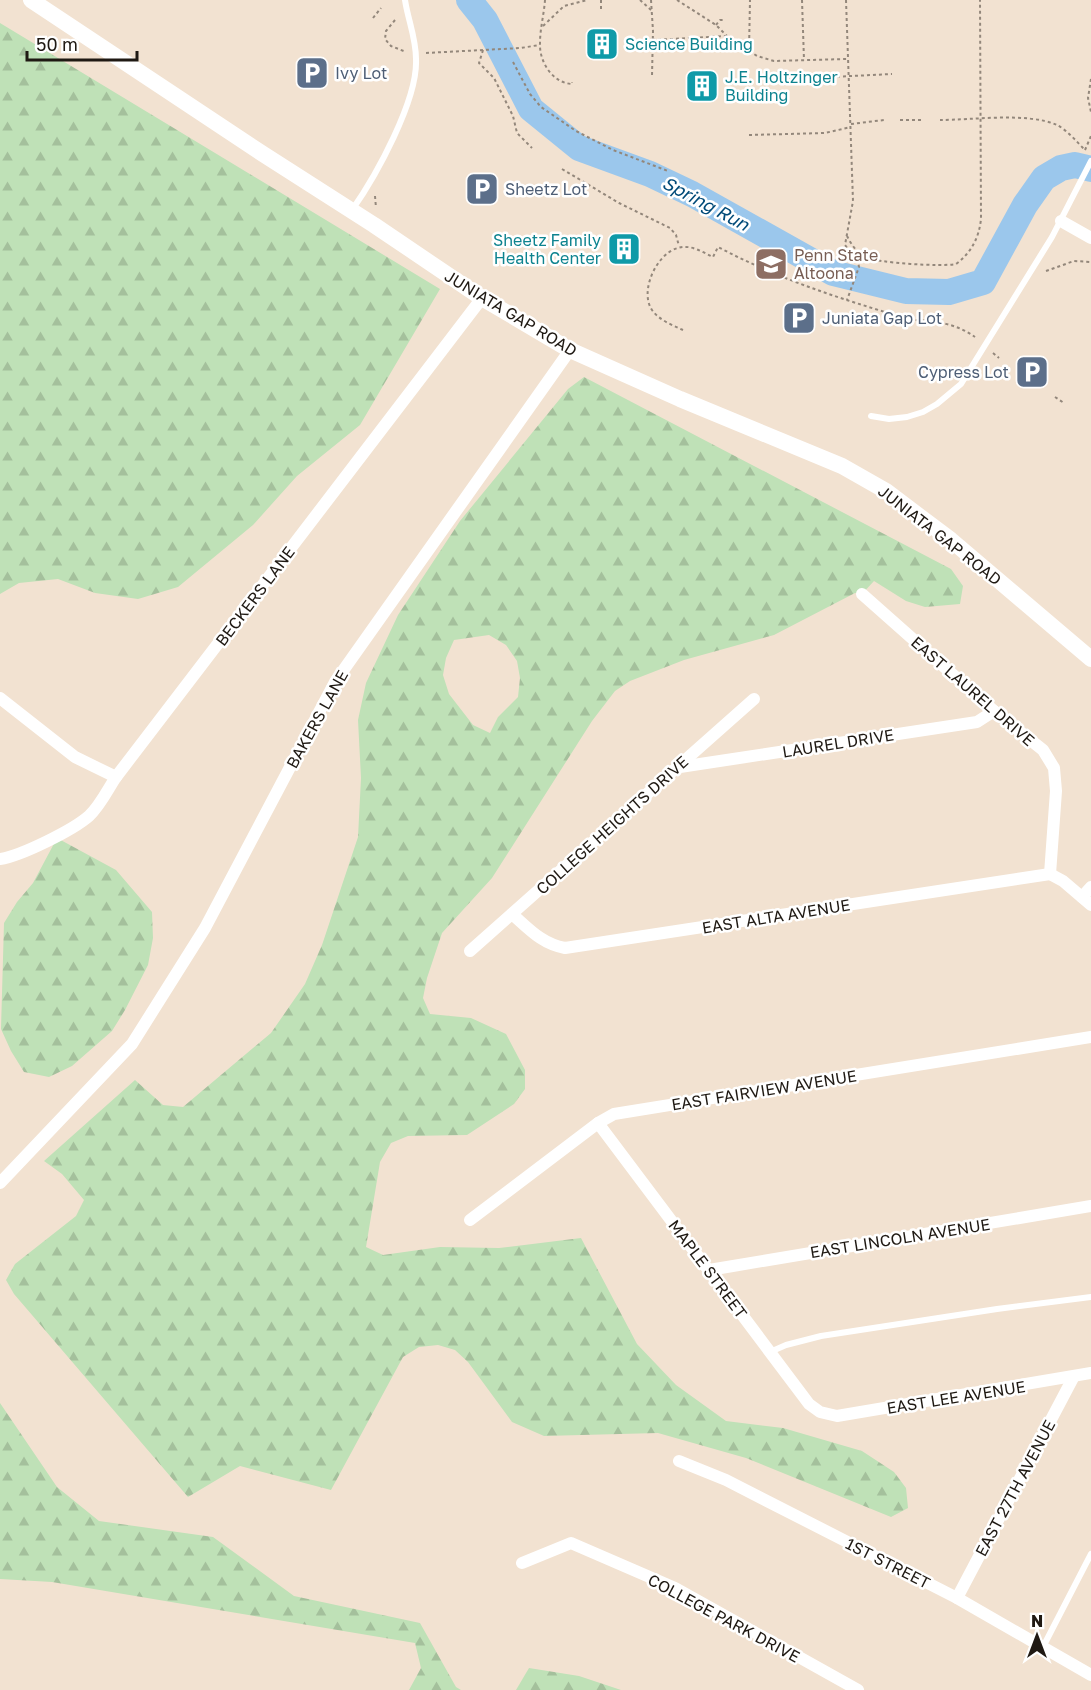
<svg xmlns="http://www.w3.org/2000/svg" width="1091" height="1690" viewBox="0 0 1091 1690" font-family="'Golos Text',sans-serif">
<style>
.forest{fill:url(#forest-firs);fill-rule:evenodd}
.lines{fill:none;stroke-linecap:round;stroke-linejoin:round}
.river{stroke:#9bc7ec;stroke-width:26}
.path{stroke:#93877b;stroke-width:2;stroke-dasharray:3 3;stroke-linecap:butt}
.service{stroke:#fff;stroke-width:6}
.minor{stroke:#fff;stroke-width:12}
.secondary{stroke:#fff;stroke-width:16}
.labels{text-anchor:middle;dominant-baseline:central;stroke-width:5;stroke-linejoin:round;paint-order:stroke}
.culture-label{font-size:16px;fill:#0d838f;stroke:#fff;text-anchor:start}
.service-label{font-size:16px;fill:#4e5e75;stroke:#fff;text-anchor:start}
.education-label{font-size:16px;fill:#785e54;stroke:#fff;text-anchor:start}
.street-label{font-size:16px;fill:#1f1913;stroke:#fff}
.water-label{font-size:18px;font-style:italic;fill:#004a78;stroke:#fff}
</style>
<defs>
<pattern id="forest-firs" width="22" height="20" patternUnits="userSpaceOnUse" patternTransform="scale(1.5)"><rect width="22" height="20" fill="#bfe1b7"/><path d="M5 1l3.5 6h-7zM16 11l3.5 6h-7z" fill="#a4c09c"/></pattern>
</defs>
<rect width="100%" height="100%" fill="#f2e2d1"/>
<g class="forest">
<path d="M0 23 440 289 360 425 297 476 253 525 178 587 138 599 95 593 58 579 19 583 0 594Z"/>
<path d="M584 377 951 569 963 586 960 604 925 607 906 601 874 581 862 594 855 593 774 635 684 660 630 681 615 691 592 721 492 878 442 933 427 978 423 998 430 1014 471 1018 506 1034 525 1070V1089L514 1104 467 1135 408 1136 391 1143 380 1162 366 1247 383 1255 440 1247 499 1248 581 1238 637 1344 676 1385 726 1421 783 1428 862 1451 894 1472 906 1488 908 1508 891 1517 746 1458 658 1433 544 1436 512 1422 468 1362 455 1350 438 1345 419 1347 403 1357 331 1490 240 1466 188 1497 14 1294 6 1280 15 1264 76 1216 84 1200 62 1174 44 1161 135 1080 163 1105 183 1107 271 1033 305 984 322 945 358 837 361 778 358 720 366 683 398 615 460 521 568 389ZM489 635 506 645 517 661 520 678 518 697 498 717 490 733 473 725 449 694 443 675 446 658 454 640Z"/>
<path d="M57 838 116 870 152 912 153 938 148 965 125 1010 112 1031 72 1066 49 1077 24 1072 11 1051 1 1029 4 923 17 902 33 883Z"/>
<path d="M0 1403 57 1487 99 1521 213 1537 294 1596 420 1623 456 1687 461 1690H409L421 1668 415 1643 52 1582 0 1579Z"/>
<path d="M529 1668 579 1676 621 1690H516Z"/>
</g>
<g class="lines">
<path class="river" d="M469 0 485 20 531 109 579 148 650 174 692 194 833 273 906 291 949 292 983 282 1025 205 1044 178 1061 168 1075 165 1091 169"/>
<g class="path">
<path d="M545 0C544 14 540 29 540 43 539 61 552 83 572 84V82"/>
<path d="M601 0V10"/>
<path d="M640 0 651 10"/>
<path d="M651 0 653 31 652 76"/>
<path d="M677 0 716 25 727 36"/>
<path d="M802 0 804 60"/>
<path d="M846 0 853 201 845 245 858 262 859 267 847 300"/>
<path d="M373 18 381 8"/>
<path d="M395 20 386 31 385 39 391 46 406 52"/>
<path d="M716 25 720 20H725"/>
<path d="M543 26 564 6 587 0"/>
<path d="M652 40 727 36 757 56 774 61 847 59"/>
<path d="M483 50 479 63 494 78 513 116 517 133 532 148"/>
<path d="M749 50 750 0"/>
<path d="M426 53 521 48 539 45"/>
<path d="M513 62 530 94 541 107 576 131 613 150 668 171"/>
<path d="M831 77 892 74"/>
<path d="M1091 79 1088 98 1091 112"/>
<path d="M900 120H924"/>
<path d="M940 120C972 120 1028 112 1057 125 1067 130 1077 142 1085 150"/>
<path d="M851 124 884 120"/>
<path d="M749 135 825 133 851 127"/>
<path d="M1085 150 1091 136"/>
<path d="M562 169 619 203 670 228 676 235 679 246"/>
<path d="M375 196 376 208"/>
<path d="M847 236C851 244 857 253 865 257 877 263 942 267 956 264 971 253 979 238 981 219L980 0"/>
<path d="M1046 271 1074 261 1091 262"/>
<path d="M683 330C672 325 659 320 652 310 639 291 657 253 678 248 691 244 702 252 713 257L718 247C781 280 838 298 905 318 916 321 926 320 937 322 950 324 964 329 975 337"/>
<path d="M993 353 999 358"/>
<path d="M1055 397 1064 403"/>
</g>
<g class="service">
<path d="M352 210C376 176 418 100 416 59 416 38 408 20 405 0"/>
<path d="M871 416 889 419 907 417 923 412 937 404 961 384 1052 237 1091 161"/>
<path d="M770 1352 786 1345 821 1336 997 1309 1091 1297"/>
<path d="M1043 1647 1091 1554"/>
</g>
<g class="minor">
<path d="M1061 221 1091 238"/>
<path d="M862 594 994 711 1043 750 1054 768 1056 791 1050 874"/>
<path d="M0 698 75 757 116 777"/>
<path d="M680 767 977 722 994 711"/>
<path d="M0 859C21 856 73 830 89 816 100 806 108 789 116 777L482 298"/>
<path d="M1050 874 1063 881 1091 905"/>
<path d="M1082 897 1091 887"/>
<path d="M512 914C529 929 542 944 565 948L1050 874"/>
<path d="M470 951 754 699"/>
<path d="M598 1123 809 1404 820 1412 837 1416 1091 1373"/>
<path d="M0 1183 132 1044 205 928 335 682 570 350"/>
<path d="M470 1220 598 1123 614 1114 1091 1037"/>
<path d="M709 1270 1091 1206"/>
<path d="M679 1461 726 1480 957 1598 1091 1675"/>
<path d="M522 1563 571 1543 675 1588 858 1690"/>
<path d="M957 1598 1073 1378"/>
</g>
<path class="secondary" d="M31 0 263 154 374 225 482 298 570 350 680 399 842 466 886 491 951 540 1091 659"/>
</g>
<defs>
<g id="building-square" transform="scale(1.725)"><rect x="-9" y="-9" width="18" height="18" rx="4" fill="#0f9aa8" stroke="#fff"/><path d="M-4-6H4V6H1V3H-1V6H-4ZM-2.5-4.3h1.7v1.8h-1.7ZM.8-4.3h1.7v1.8H.8ZM-2.5-1h1.7V.8h-1.7ZM.8-1h1.7V.8H.8Z" fill="#fff"/></g>
<g id="parking-square" transform="scale(1.725)"><rect x="-9" y="-9" width="18" height="18" rx="4" fill="#5c6f8a" stroke="#fff"/><path d="M-3.5-5.5H1a3.5 3.5 0 0 1 0 7H-1V5.5H-3.5ZM-1-3.4V-.6H.8a1.4 1.4 0 0 0 0-2.8Z" fill="#fff"/></g>
<g id="university-square" transform="scale(1.725)"><rect x="-9" y="-9" width="18" height="18" rx="4" fill="#8d6e63" stroke="#fff"/><path d="M0-5L7-2L0 1L-7-2ZM-4 1L0 2.5L4 1V4Q0 6-4 4Z" fill="#fff"/></g>
</defs>
<g fill-rule="evenodd">
<use href="#building-square" x="602" y="44"/>
<use href="#parking-square" x="312" y="73"/>
<use href="#building-square" x="702" y="86"/>
<use href="#parking-square" x="482" y="189"/>
<use href="#building-square" x="624" y="249"/>
<use href="#university-square" x="771" y="264"/>
<use href="#parking-square" x="799" y="318"/>
<use href="#parking-square" x="1032" y="372"/>
</g>
<g class="labels">
<g class="culture-label">
<text x="625" y="44">Science Building</text>
<text x="725" y="77">J.E. Holtzinger<tspan x="725" dy="18">Building</tspan></text>
<text x="601" y="240" text-anchor="end">Sheetz Family<tspan x="601" dy="18">Health Center</tspan></text>
</g>
<g class="service-label">
<text x="335" y="73">Ivy Lot</text>
<text x="505" y="189">Sheetz Lot</text>
<text x="822" y="318">Juniata Gap Lot</text>
<text x="1009" y="372" text-anchor="end">Cypress Lot</text>
</g>
<g class="education-label">
<text x="794" y="255">Penn State<tspan x="794" dy="18">Altoona</tspan></text>
</g>
<g class="street-label">
<text transform="translate(511 313) rotate(31)">JUNIATA GAP ROAD</text>
<text transform="translate(940 535) rotate(38)">JUNIATA GAP ROAD</text>
<text transform="translate(255 596) rotate(-53)">BECKERS LANE</text>
<text transform="translate(973 691) rotate(41)">EAST LAUREL DRIVE</text>
<text transform="translate(317 719) rotate(-61)">BAKERS LANE</text>
<text transform="translate(838 743) rotate(-9)">LAUREL DRIVE</text>
<text transform="translate(612 825) rotate(-42)">COLLEGE HEIGHTS DRIVE</text>
<text transform="translate(776 916) rotate(-9)">EAST ALTA AVENUE</text>
<text transform="translate(764 1090) rotate(-9)">EAST FAIRVIEW AVENUE</text>
<text transform="translate(900 1238) rotate(-9)">EAST LINCOLN AVENUE</text>
<text transform="translate(708 1269) rotate(53)">MAPLE STREET</text>
<text transform="translate(956 1397) rotate(-9)">EAST LEE AVENUE</text>
<text transform="translate(1015 1488) rotate(-62)">EAST 27TH AVENUE</text>
<text transform="translate(888 1563) rotate(27)">1ST STREET</text>
<text transform="translate(724 1618) rotate(28)">COLLEGE PARK DRIVE</text>
</g>
<g class="water-label">
<text transform="translate(706 203) rotate(28)">Spring Run</text>
</g>
</g>
<g transform="translate(1037 1636)" stroke="#ffffff" stroke-width="4.5" paint-order="stroke">
<path d="M0-4.5L10 22L0 15L-10 22Z" fill="#1f1913"/>
<text y="-9" font-size="16" font-weight="bold" text-anchor="middle" fill="#1f1913">N</text>
</g>
<path d="M27 51v9h110v-9" fill="none" stroke="#1f1913" stroke-width="3"/>
<text x="36" y="51" font-size="18" fill="#1f1913" stroke="#ffffff" stroke-width="4.5" paint-order="stroke">50 m</text>
</svg>
